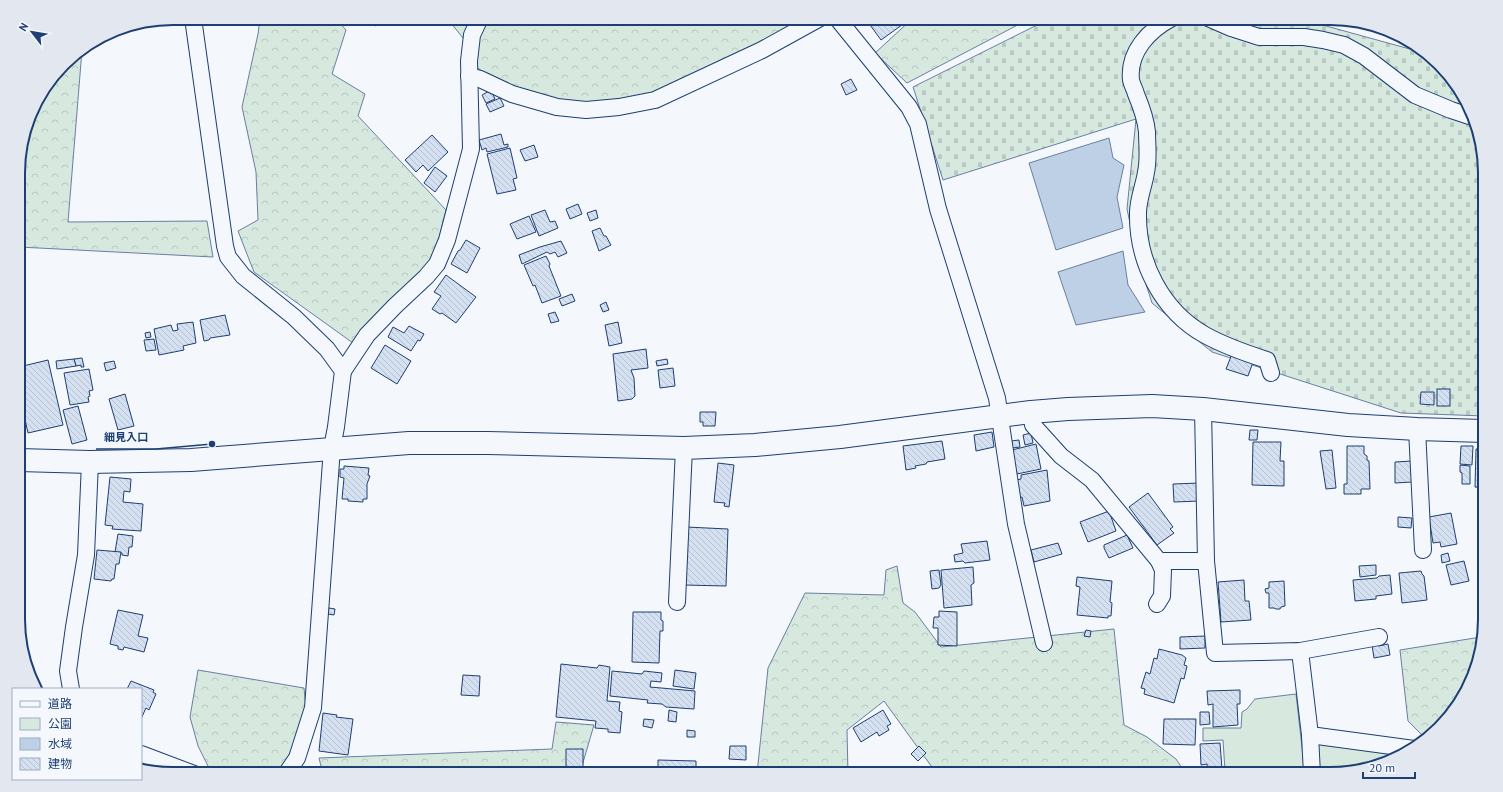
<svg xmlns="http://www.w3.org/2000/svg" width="1503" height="792" viewBox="0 0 1503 792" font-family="'PT Sans','Noto Sans JP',sans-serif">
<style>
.green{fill:#d7e8df;stroke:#687fa3}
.forest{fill:url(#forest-crowns);stroke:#687fa3}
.cemetery{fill:url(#cemetery-stones);stroke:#687fa3}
.water{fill:#bed0e5;stroke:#687fa3}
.building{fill:url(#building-back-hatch);stroke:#1d3f73}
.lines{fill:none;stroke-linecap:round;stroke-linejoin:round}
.street-casing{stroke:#1d3f73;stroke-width:18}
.secondary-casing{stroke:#1d3f73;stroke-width:24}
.street{stroke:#f4f7fb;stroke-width:16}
.secondary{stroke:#f4f7fb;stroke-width:22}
.rim{fill:none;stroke:#1d3f73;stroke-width:2}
.leader{fill:none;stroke:#1d3f73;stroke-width:1.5}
.callout-dot{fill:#1d3f73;stroke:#f4f7fb;stroke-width:1.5}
.callout-label{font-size:11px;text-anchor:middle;font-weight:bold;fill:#1d3f73;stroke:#f4f7fb;stroke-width:3;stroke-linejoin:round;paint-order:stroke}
</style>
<defs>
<pattern id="forest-crowns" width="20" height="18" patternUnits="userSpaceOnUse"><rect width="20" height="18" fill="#d7e8df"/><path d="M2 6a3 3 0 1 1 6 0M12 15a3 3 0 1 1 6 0" fill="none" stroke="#b8c8c3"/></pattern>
<pattern id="cemetery-stones" width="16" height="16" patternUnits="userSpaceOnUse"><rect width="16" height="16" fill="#d7e8df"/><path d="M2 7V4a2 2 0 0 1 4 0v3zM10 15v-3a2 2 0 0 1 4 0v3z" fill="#b8c8c3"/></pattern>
<pattern id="building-back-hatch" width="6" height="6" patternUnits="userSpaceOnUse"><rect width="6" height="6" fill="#d5e0f0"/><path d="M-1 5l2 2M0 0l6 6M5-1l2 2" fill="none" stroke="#b6c1d1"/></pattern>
</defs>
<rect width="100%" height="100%" fill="#f4f7fb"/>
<g class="green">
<path d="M1296 694 1305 774H1214L1225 771 1223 740 1203 741V728H1241L1242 712 1247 709 1255 699Z"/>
<path d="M1317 741 1389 751V761C1368 771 1342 774 1319 774Z"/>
</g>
<g class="forest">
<path d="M260 18H335L346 30 332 74 365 94 358 116 446 210 437 246 426 270 353 343 254 272 238 231 258 220 256 172 242 107 258 34Z"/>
<path d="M447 18H471L463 38Z"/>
<path d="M485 18H809L666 91 606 103 552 101 512 88 484 73 477 67 474 44Z"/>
<path d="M913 18H1031L907 83 875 53Z"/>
<path d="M1395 33 1399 34 1432 57 1436 71Z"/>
<path d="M82 50 68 222 207 221 213 257 19 247 18 163 34 104 71 57Z"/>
<path d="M897 566 903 603 915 612 941 647 1114 629 1124 725 1147 737 1176 759 1186 774H937L884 701 847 730 848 774H757L768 668 805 593 884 595 886 570Z"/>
<path d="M1481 637 1469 688 1446 721 1426 739 1408 721 1400 650Z"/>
<path d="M198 670 304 688 306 709 292 750 277 774H221L209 768 198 746 190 717Z"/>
<path d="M556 722 594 725 582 766 558 774H484L432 772 391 774H323L319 758 552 749Z"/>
</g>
<path class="cemetery" d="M1051 18H1297L1428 54 1432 57 1459 87 1484 153V416L1401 413 1212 352 1152 303 1137 256 1127 209 1136 119 943 180 913 87Z"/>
<g class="water">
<path d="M1109 138 1113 158 1124 165 1117 197 1123 228 1056 250 1029 163Z"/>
<path d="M1123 251 1128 285 1145 312 1076 325 1058 272Z"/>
</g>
<g class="building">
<path d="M363 18H381L376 26Z"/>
<path d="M865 18H903L906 22 881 40Z"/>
<path d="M851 79 857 90 846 95 841 84Z"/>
<path d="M491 90 495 99 486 103 482 95Z"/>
<path d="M500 98 504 106 490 112 486 104Z"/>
<path d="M501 134 504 145 508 144V147L487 152 486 148 482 150 479 140Z"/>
<path d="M432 135 448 152 428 171 423 165 416 172 405 160Z"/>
<path d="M534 145 538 157 525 161 520 150Z"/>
<path d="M510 148 517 178 513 179 516 190 497 194 487 154Z"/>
<path d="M435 167 447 176 435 192 424 183Z"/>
<path d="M578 204 582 214 570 219 566 209Z"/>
<path d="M545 210 550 222 555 221 558 228 539 236 531 215Z"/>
<path d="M596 210 598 218 590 221 587 213Z"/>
<path d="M529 216 536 232 517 239 510 224Z"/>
<path d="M600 228 604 236H606L611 245 599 251 592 231Z"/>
<path d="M466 240 480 248 467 273 451 264 458 251 460 250Z"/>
<path d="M561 241 567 253 558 257 555 252 550 254 547 252 522 264 519 255 540 247Z"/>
<path d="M546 256 550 264 549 266 561 296 542 303 535 285 533 286 524 265Z"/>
<path d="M446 275 476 297 456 323 442 313 440 314 432 309 441 296 434 292Z"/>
<path d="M572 294 575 301 562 306 559 299Z"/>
<path d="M606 302 609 310 603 312 600 305Z"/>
<path d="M555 312 559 321 551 323 548 314Z"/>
<path d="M225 315 230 335 210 338 209 340 204 341 200 320Z"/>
<path d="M193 322 196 343 183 346 184 350 159 355 154 329 171 325 173 331 178 330 177 324Z"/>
<path d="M618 322 622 343 609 346 605 325Z"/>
<path d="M409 326 424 334 420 341 418 340 411 351 388 337 393 327 404 333Z"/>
<path d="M150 332 151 337 146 338 145 333Z"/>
<path d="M154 339 156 350 146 351 144 340Z"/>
<path d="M385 345 411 361 397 384 371 368Z"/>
<path d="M646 349 648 368 631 370 634 378 635 396 632 399 618 401 613 354Z"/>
<path d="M1232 354 1253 362 1248 376 1226 369Z"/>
<path d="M82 358 84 367H81V365L76 366 74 359Z"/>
<path d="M74 359 76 366 57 369 56 361Z"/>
<path d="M667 359 668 364 657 366 656 361Z"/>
<path d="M48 360 63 425 28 433 19 393V367Z"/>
<path d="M114 361 116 368 106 371 104 363Z"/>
<path d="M673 368 675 386 660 388 658 370Z"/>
<path d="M89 369 93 390 89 391 90 396 88 397 89 402 70 405 64 373Z"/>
<rect x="1437" y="389" width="13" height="17"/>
<path d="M1421 392H1434V405L1420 404Z"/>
<path d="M125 394 134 426 118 430 109 399Z"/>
<path d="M78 406 87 440 72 444 63 410Z"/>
<path d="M700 412H716L715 426H703V422H700Z"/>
<path d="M1250 430H1258L1257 440H1249Z"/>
<path d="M992 432 994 447 976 451 974 435Z"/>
<path d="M1031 433 1033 443 1025 445 1023 435Z"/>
<path d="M1019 440 1020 447 1012 448 1011 441Z"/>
<path d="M942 441 945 459 927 462 926 464 915 466 916 468 906 470 903 446Z"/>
<path d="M1253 442H1281L1280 461H1284V486L1252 485Z"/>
<path d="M1036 444 1041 469 1017 474 1012 450Z"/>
<path d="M1347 446H1364V454L1367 456V460L1369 461 1370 489H1361V494H1344V484H1347Z"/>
<path d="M1461 446H1473L1472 465 1460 464Z"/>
<path d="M1476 449H1485V488L1475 487Z"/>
<path d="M1332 450 1336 488 1326 489 1320 451Z"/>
<path d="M1412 461V482L1395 483V462Z"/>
<path d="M718 463 734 465 729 507 724 506 725 503 714 502Z"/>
<path d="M1460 465 1470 466V484H1462V473L1460 472Z"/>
<path d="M344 466 369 468 368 475 370 476 367 484V499H363V502L348 501V499H342L344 478 340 477V469H344Z"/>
<path d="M1047 470 1050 501 1024 506 1022 497 1019 498 1016 480 1021 479V475Z"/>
<path d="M110 477 131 479 130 492 124 491 123 502 143 504 141 531 112 529 113 526 105 525Z"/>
<path d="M1200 483V501L1174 502 1173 484Z"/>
<path d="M1484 491H1485V512H1483Z"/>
<path d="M1148 493 1173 527 1170 529 1174 533 1157 545 1129 507Z"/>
<path d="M1109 511 1116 531 1088 542 1080 522Z"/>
<path d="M1451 513 1457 544 1441 547 1440 542 1433 543 1429 517Z"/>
<path d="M1398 517 1412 518 1411 528 1398 527Z"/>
<rect x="1483" y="520" width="2" height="21"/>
<path d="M686 527 728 529 726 586 684 585Z"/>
<path d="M118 534 133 536 132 547H129L128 556 122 555V553L115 552Z"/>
<path d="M1127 535 1133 548 1109 558 1104 548V545Z"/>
<path d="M987 541 990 560 965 563 963 561 955 562 954 555 963 553 961 544Z"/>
<path d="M1058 543 1062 554 1034 562 1031 550Z"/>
<path d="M97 550 121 552 119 564H116L114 579H112L111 581 94 579Z"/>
<path d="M1448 553 1450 561 1442 563 1441 555Z"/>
<path d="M1464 561 1469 581 1451 585 1446 565Z"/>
<path d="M1376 565V575L1360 577 1359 566Z"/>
<path d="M973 567 974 583 971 585 972 605 944 608 941 570Z"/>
<path d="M939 570 941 585 939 588 932 589 930 571Z"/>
<path d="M1421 571 1422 574 1424 576 1427 600 1402 603 1399 573Z"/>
<path d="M1390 575 1392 594 1376 596V599L1355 601 1353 580 1377 578 1379 576Z"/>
<path d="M1077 577 1112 581 1110 602 1112 603 1111 616H1108V618L1077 615 1080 587 1076 586Z"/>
<path d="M1244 580 1245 601H1249L1251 620 1221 622 1218 582Z"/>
<path d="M1284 581 1285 606 1281 607 1280 609H1276L1274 608H1269V593H1266L1265 589 1269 588V582Z"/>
<path d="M329 608 335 609 334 615 328 614Z"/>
<path d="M118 610 143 615 138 636 148 638 144 652 124 647 123 650 118 649V646L110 644Z"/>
<path d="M939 611 957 612V646L938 645V628H933L934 617H939Z"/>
<path d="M633 612H661V620L663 621V631H660L659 663 632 662Z"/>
<path d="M1086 630 1091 631 1090 637 1084 636Z"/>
<path d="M1205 636V648L1180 649V637Z"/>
<path d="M1376 644 1379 646 1388 644 1390 655 1374 658 1372 645Z"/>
<path d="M1159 649 1182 655 1186 658 1184 665 1187 666 1184 679 1181 678 1174 703 1144 694 1145 689 1141 688 1146 672 1150 674 1154 658 1157 659Z"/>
<path d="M561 664 597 668 599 665 610 667 607 701 620 702 619 711 622 712 620 733 608 732V729L595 728 596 721 556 717Z"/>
<path d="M675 670 696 673 694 689 673 686Z"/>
<path d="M612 671 642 674 644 671 662 673 661 682 651 681 650 687 695 691 694 709 666 707 662 704 647 703 648 700 610 696Z"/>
<path d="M463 675 480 676 479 696 461 695Z"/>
<path d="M131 681 154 690 153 692 156 694 149 710 146 708 141 719V689H127Z"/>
<path d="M1240 690V704H1237L1238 725 1213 727V704L1208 705 1207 691Z"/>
<path d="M669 710 677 712 676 722 668 721Z"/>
<path d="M883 710 891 724 887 726 889 730 879 736 877 732 861 742 853 728Z"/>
<path d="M1200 712H1209L1210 724 1200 725Z"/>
<path d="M323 713 337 715 336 717 353 719 348 755 319 751Z"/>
<path d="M644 719 654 720 652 728 643 726Z"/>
<path d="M1164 719H1196L1195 745 1163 744Z"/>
<path d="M687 730 695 731V737H687Z"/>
<path d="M1220 743 1222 769 1212 770V772H1208L1207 764 1201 765 1200 744Z"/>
<path d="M730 746H746V760L729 759Z"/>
<path d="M919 746 926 753 918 761 911 754Z"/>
<path d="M566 749H583V769L566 770Z"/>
<path d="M658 760 696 761V767H714V774H658Z"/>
</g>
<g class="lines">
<g class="street-casing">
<g id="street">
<path d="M193 18 225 246 228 257 243 276 294 317 327 349 343 371 336 427 332 448 313 708 297 758 286 774"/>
<path d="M837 18 909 107 918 124 938 209 997 398 1016 524 1044 643"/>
<path d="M1172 18C1149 30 1128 52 1131 80 1132 85 1135 90 1136 94 1141 106 1146 120 1147 132 1147 145 1149 159 1146 172 1144 186 1138 199 1138 213 1137 262 1162 311 1205 335 1225 346 1245 353 1267 360L1271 373"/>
<path d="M1208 18 1231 28 1259 37H1304L1323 40 1344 45 1364 56 1415 95 1451 110 1469 116"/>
<path d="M469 76 480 79 512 94 557 107 586 110 619 107 655 100 762 50 820 18"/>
<path d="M343 371 367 335 395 306 426 277 437 264 447 240 471 149 469 61 472 35 480 18"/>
<path d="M1203 409 1206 561 1215 653 1300 651 1379 637"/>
<path d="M1031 412 1033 425 1061 456 1092 480 1159 561H1206"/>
<path d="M1417 429 1423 550"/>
<path d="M677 602 684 448"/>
<path d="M1157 604 1162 596 1163 570 1159 561"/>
<path d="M1300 651 1310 735 1414 749"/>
<path d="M71 689 68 671 74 627 86 555 90 462"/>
<path d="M1310 735 1312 774"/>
<path d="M141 754 194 774"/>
</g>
</g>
<g class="secondary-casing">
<path id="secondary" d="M19 460 90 462 191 460 409 443H487L684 448 755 445 840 437 1031 412 1068 409 1152 406 1203 409 1348 425 1417 429 1484 431"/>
</g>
<use href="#street" class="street"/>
<use href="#secondary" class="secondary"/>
</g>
<path d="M0 0H1503V792H0ZM173 25H1330A148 148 0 0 1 1478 173V619A148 148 0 0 1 1330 767H173A148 148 0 0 1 25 619V173A148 148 0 0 1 173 25Z" fill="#e3e8f0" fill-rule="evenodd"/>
<path class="rim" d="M173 25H1330A148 148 0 0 1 1478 173V619A148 148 0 0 1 1330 767H173A148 148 0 0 1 25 619V173A148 148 0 0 1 173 25Z"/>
<path class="leader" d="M212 444L156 449H96"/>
<circle class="callout-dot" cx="212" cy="444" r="4"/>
<g class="callout-label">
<text x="126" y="441">細見入口</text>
</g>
<rect x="12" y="688" width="130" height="92" fill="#f4f7fb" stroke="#9eadc5"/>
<rect x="20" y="701" width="20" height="6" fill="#f4f7fb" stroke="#9eadc5"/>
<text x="48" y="708" font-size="12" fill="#1d3f73">道路</text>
<rect x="20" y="718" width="20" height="12" fill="#d7e8df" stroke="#9eadc5"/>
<text x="48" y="728" font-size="12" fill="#1d3f73">公園</text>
<rect x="20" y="738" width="20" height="12" fill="#bed0e5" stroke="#9eadc5"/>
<text x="48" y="748" font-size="12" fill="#1d3f73">水域</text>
<rect x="20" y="758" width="20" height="12" fill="url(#building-back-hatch)" stroke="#9eadc5"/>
<text x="48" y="768" font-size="12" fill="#1d3f73">建物</text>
<g transform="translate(32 32) rotate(301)" stroke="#f4f7fb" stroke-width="3" paint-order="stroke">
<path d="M0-3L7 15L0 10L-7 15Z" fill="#1d3f73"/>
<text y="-6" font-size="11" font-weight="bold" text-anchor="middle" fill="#1d3f73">N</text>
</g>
<path d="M1363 772v6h52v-6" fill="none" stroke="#1d3f73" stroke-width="2"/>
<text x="1369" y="772" font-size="12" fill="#1d3f73" stroke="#f4f7fb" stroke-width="3" paint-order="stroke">20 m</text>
</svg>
